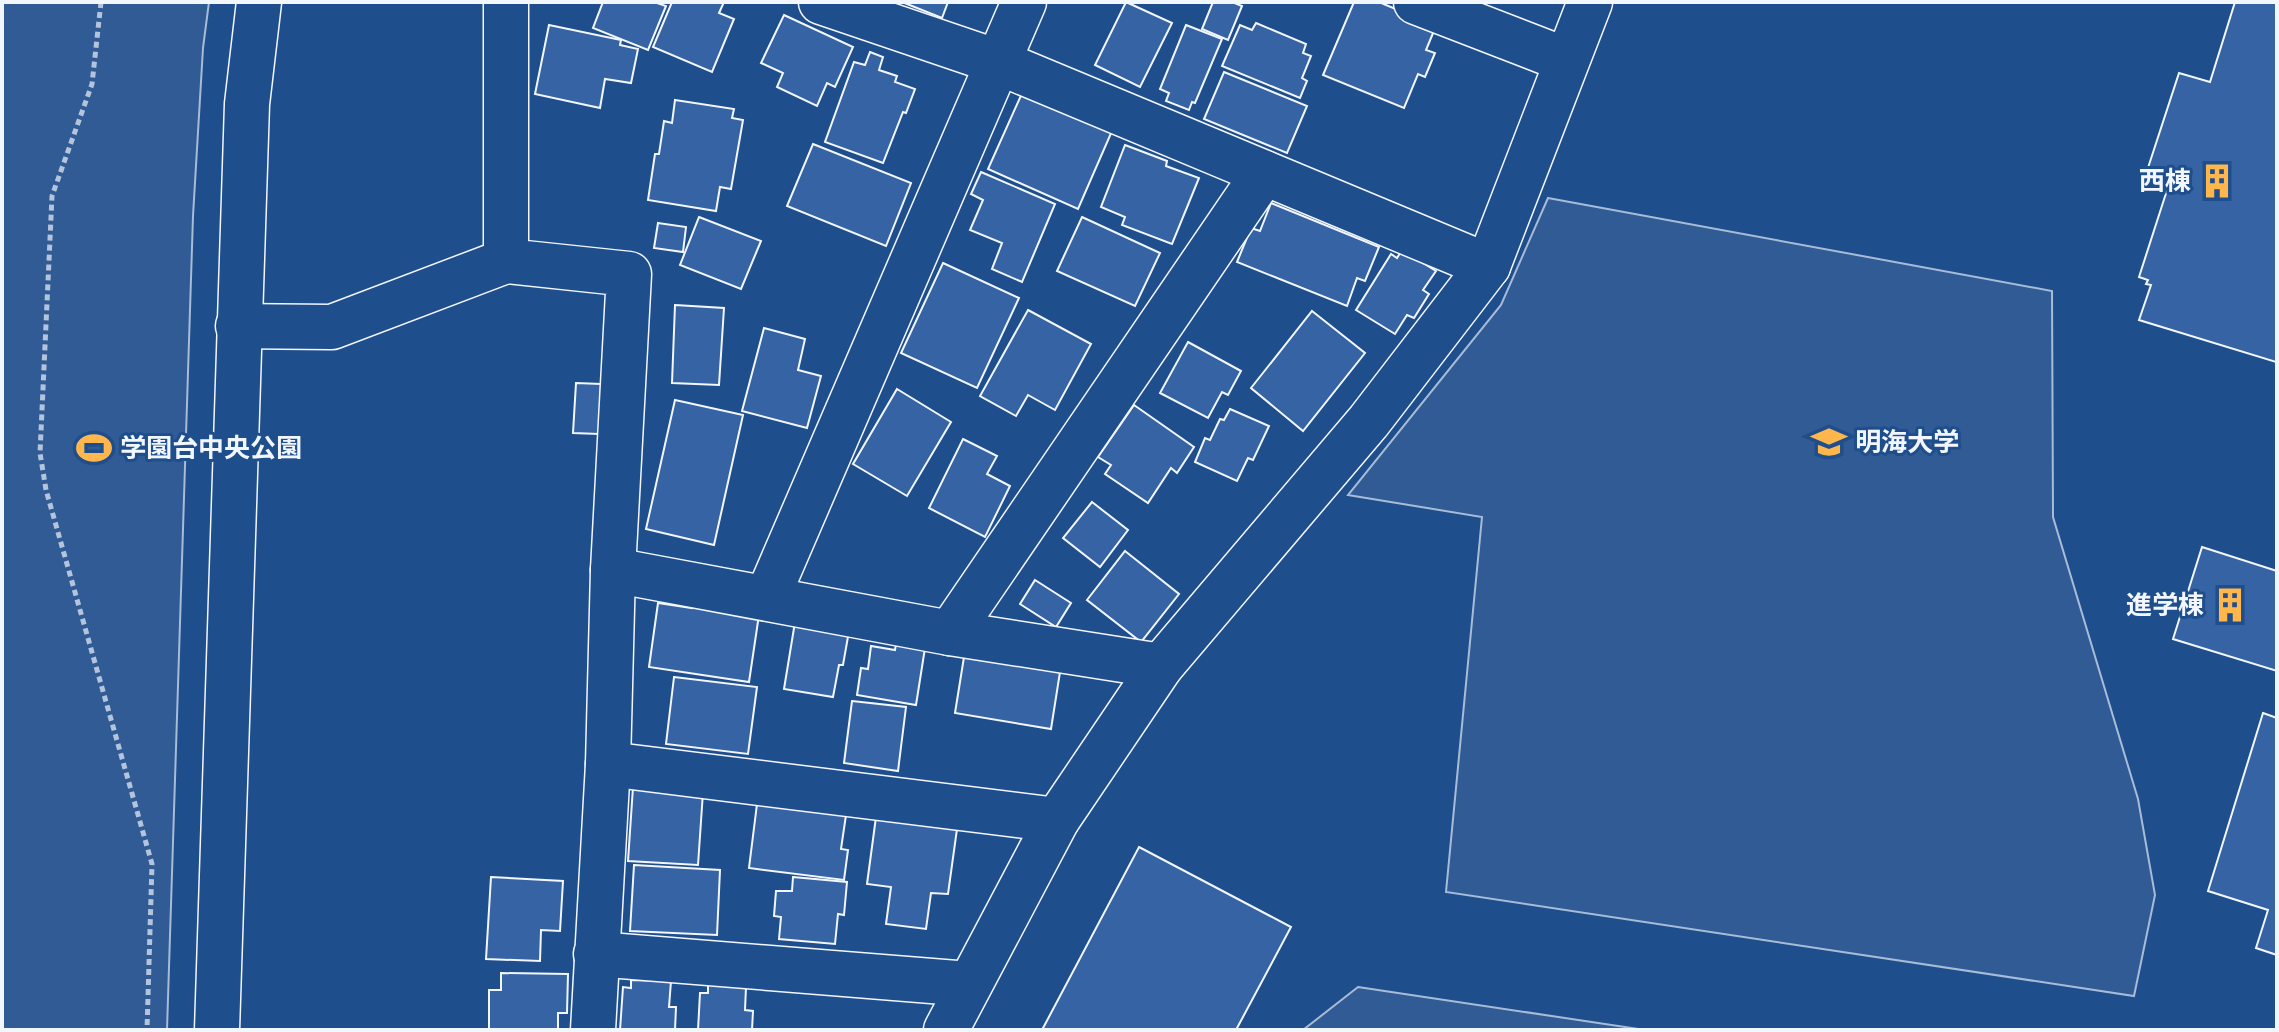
<svg xmlns="http://www.w3.org/2000/svg" width="2279" height="1032" viewBox="0 0 2279 1032" font-family="'Roboto Serif','Noto Sans JP',serif">
<style>
.built{fill:#305b95;stroke:#a8bbd7;stroke-width:2}
.building{fill:#3563a3;stroke:#f2f6ff;stroke-width:2}
.lines{fill:none;stroke-linecap:round;stroke-linejoin:round}
.minor-casing{stroke:#f2f6ff;stroke-width:47}
.path{stroke:#b3c4dc;stroke-width:5;stroke-dasharray:6 4;stroke-linecap:butt}
.minor{stroke:#1f4e8c;stroke-width:44}
.labels{text-anchor:middle;dominant-baseline:central;stroke-width:6;stroke-linejoin:round;paint-order:stroke}
.poi-label{font-size:26px;font-weight:bold;fill:#f2f6ff;stroke:#1f4e8c;text-anchor:end}
</style>
<rect width="100%" height="100%" fill="#1f4e8c"/>
<g class="built">
<path d="M2 2H209L203 48 193 216 167 1030H2Z"/>
<path d="M1548 198 2052 291 2053 517 2138 799 2155 895 2134 996 1446 892 1482 517 1348 495 1501 305Z"/>
<path d="M1358 987 1645 1030H1303Z"/>
</g>
<g class="building">
<path d="M603 2H654L666 6 648 50 593 28Z"/>
<path d="M672 2H724L719 13 734 19 712 72 653 47Z"/>
<path d="M902 2H948L942 18Z"/>
<path d="M1126 2 1172 23 1140 87 1095 65Z"/>
<path d="M1213 2H1232L1242 6 1228 40 1202 29Z"/>
<path d="M1354 2H1379L1436 26 1426 50 1435 53 1425 77 1418 74 1404 108 1323 75Z"/>
<path d="M2235 2H2277L2276 362 2139 320 2151 285 2146 284 2148 280 2139 277 2169 184 2145 177 2179 73 2210 82Z"/>
<path d="M784 15 853 47 835 87 827 83 817 106 777 87 783 73 761 63Z"/>
<path d="M1256 23 1306 44 1303 53 1311 56 1302 78 1307 81 1300 98 1222 66 1240 25 1252 30Z"/>
<path d="M549 25 621 40 620 45 638 49 631 83 605 79 600 108 535 94Z"/>
<path d="M1186 25 1222 39 1195 103 1192 102 1189 110 1166 101 1169 93 1160 89Z"/>
<path d="M870 52 883 57 879 70 897 76 895 82 915 89 906 113 903 112 883 163 825 142 854 62 865 65Z"/>
<path d="M1224 72 1307 106 1287 153 1204 119Z"/>
<path d="M1023 91 1112 131 1078 209 988 169Z"/>
<path d="M675 100 734 109 732 118 743 120 731 189 720 187 716 211 648 200 655 154H659L664 121 672 123Z"/>
<path d="M813 144 911 183 886 246 787 206Z"/>
<path d="M1125 145 1167 161 1166 166 1199 178 1172 244 1122 225 1125 217 1101 207Z"/>
<path d="M981 172 1055 204 1022 282 992 269 1002 243 970 230 983 200 971 194Z"/>
<path d="M1271 203 1379 247 1365 281 1357 278 1347 306 1237 262 1251 228 1260 231Z"/>
<path d="M699 217 761 241 741 289 680 265Z"/>
<path d="M1082 217 1160 253 1135 306 1057 271Z"/>
<path d="M658 223 686 227 683 252 654 248Z"/>
<path d="M1402 250 1436 271 1423 290 1429 294 1414 318 1407 315 1395 334 1356 310 1391 254 1397 258Z"/>
<path d="M943 263 1019 298 977 388 901 353Z"/>
<path d="M675 305 724 308 719 385 672 383Z"/>
<path d="M1028 310 1091 344 1055 410 1028 395 1016 416 980 396Z"/>
<path d="M1312 311 1365 353 1303 431 1251 388Z"/>
<path d="M764 328 805 339 798 370 821 376 807 428 742 411Z"/>
<path d="M1188 342 1241 371 1228 395 1222 392 1208 418 1160 393Z"/>
<path d="M576 383 601 384 599 434 573 433Z"/>
<path d="M897 389 951 422 907 496 853 464Z"/>
<path d="M675 400 743 415 714 545 646 529Z"/>
<path d="M1134 405 1194 447 1177 473 1171 468 1148 503 1105 474 1111 465 1098 457Z"/>
<path d="M1230 409 1269 426 1253 460 1248 458 1237 481 1195 462 1205 438 1210 440 1220 419 1224 420Z"/>
<path d="M963 439 997 456 987 474 1010 486 985 537 929 508Z"/>
<path d="M1092 502 1128 530 1100 567 1063 538Z"/>
<path d="M2202 547 2277 571V671L2173 639Z"/>
<path d="M1125 551 1179 594 1141 642 1087 600Z"/>
<path d="M1035 580 1071 603 1056 627 1020 604Z"/>
<path d="M693 598 760 608 749 682 649 667 658 603 692 608Z"/>
<path d="M795 622 849 631 843 665H839L833 697 784 689Z"/>
<path d="M896 644 925 648 916 705 857 695 861 668 868 669 871 646 895 650Z"/>
<path d="M964 657 1060 672 1051 729 955 713Z"/>
<path d="M674 677 757 687 748 754 666 744Z"/>
<path d="M852 701 906 707 898 771 844 763Z"/>
<path d="M2263 713 2277 718V955L2256 948 2268 910 2208 891Z"/>
<path d="M633 787 703 792 698 865 628 861Z"/>
<path d="M757 804 846 815 841 849 848 850 844 880 749 868Z"/>
<path d="M876 817 957 829 948 894 931 893 926 929 886 924 891 887 867 884Z"/>
<path d="M1139 847 1291 927 1236 1030H1042Z"/>
<path d="M634 865 720 870 717 935 630 931Z"/>
<path d="M491 877 563 881 560 931 541 930 540 961 486 959Z"/>
<path d="M793 877 847 882 844 915 838 914 835 944 779 939 781 917 774 916 776 891H792Z"/>
<path d="M501 973 568 974 567 1013H558V1030H489V990H501Z"/>
<path d="M631 980 671 981 669 1007H676L675 1030H620L623 987 631 988Z"/>
<path d="M708 984 746 987 745 1010 753 1011 752 1030H698L700 993H708Z"/>
</g>
<g class="lines">
<g class="minor-casing">
<g id="minor">
<path d="M506 2V261L629 274 613 570 608 764 593 1030"/>
<path d="M821 2 998 62 1488 266"/>
<path d="M1416 2 1566 60"/>
<path d="M238 326 332 327 506 261"/>
<path d="M613 570 950 633 1161 666"/>
<path d="M767 598 1024 2"/>
<path d="M950 633 1264 173"/>
<path d="M608 764 1057 820"/>
<path d="M596 954 969 984"/>
<path d="M217 1030 247 104 259 2"/>
<path d="M946 1030 1057 820 1161 666 1369 421 1488 266 1590 2"/>
</g>
</g>
<path class="path" d="M101 2 92 84 52 196 40 453 46 490 152 864 147 1030"/>
<use href="#minor" class="minor"/>
</g>
<defs>
<g id="building-bare" transform="scale(2.76)"><path d="M-4-6H4V6H1V3H-1V6H-4ZM-2.5-4.3h1.7v1.8h-1.7ZM.8-4.3h1.7v1.8H.8ZM-2.5-1h1.7V.8h-1.7ZM.8-1h1.7V.8H.8Z" fill="#ffb74d" stroke="#1f4e8c" stroke-width="2.5" paint-order="stroke"/></g>
<g id="university-bare" transform="scale(2.76)"><path d="M0-5L7-2L0 1L-7-2ZM-4 1L0 2.5L4 1V4Q0 6-4 4Z" fill="#ffb74d" stroke="#1f4e8c" stroke-width="2.5" paint-order="stroke"/></g>
<g id="stadium-bare" transform="scale(2.76)"><path d="M0-5a6.5 5 0 1 0 0 10a6.5 5 0 1 0 0-10ZM-3.5-1.8h7v3.6h-7Z" fill="#ffb74d" stroke="#1f4e8c" stroke-width="2.5" paint-order="stroke"/></g>
</defs>
<g fill-rule="evenodd">
<use href="#building-bare" x="2217" y="181"/>
<use href="#university-bare" x="1829" y="442"/>
<use href="#stadium-bare" x="94" y="448"/>
<use href="#building-bare" x="2230" y="605"/>
</g>
<g class="labels">
<g class="poi-label">
<text x="2191" y="181">西棟</text>
<text x="1855" y="442" text-anchor="start">明海大学</text>
<text x="120" y="448" text-anchor="start">学園台中央公園</text>
<text x="2204" y="605">進学棟</text>
</g>
</g>
<rect width="2279" height="1032" fill="none" stroke="#f2f6ff" stroke-width="8"/>
</svg>
